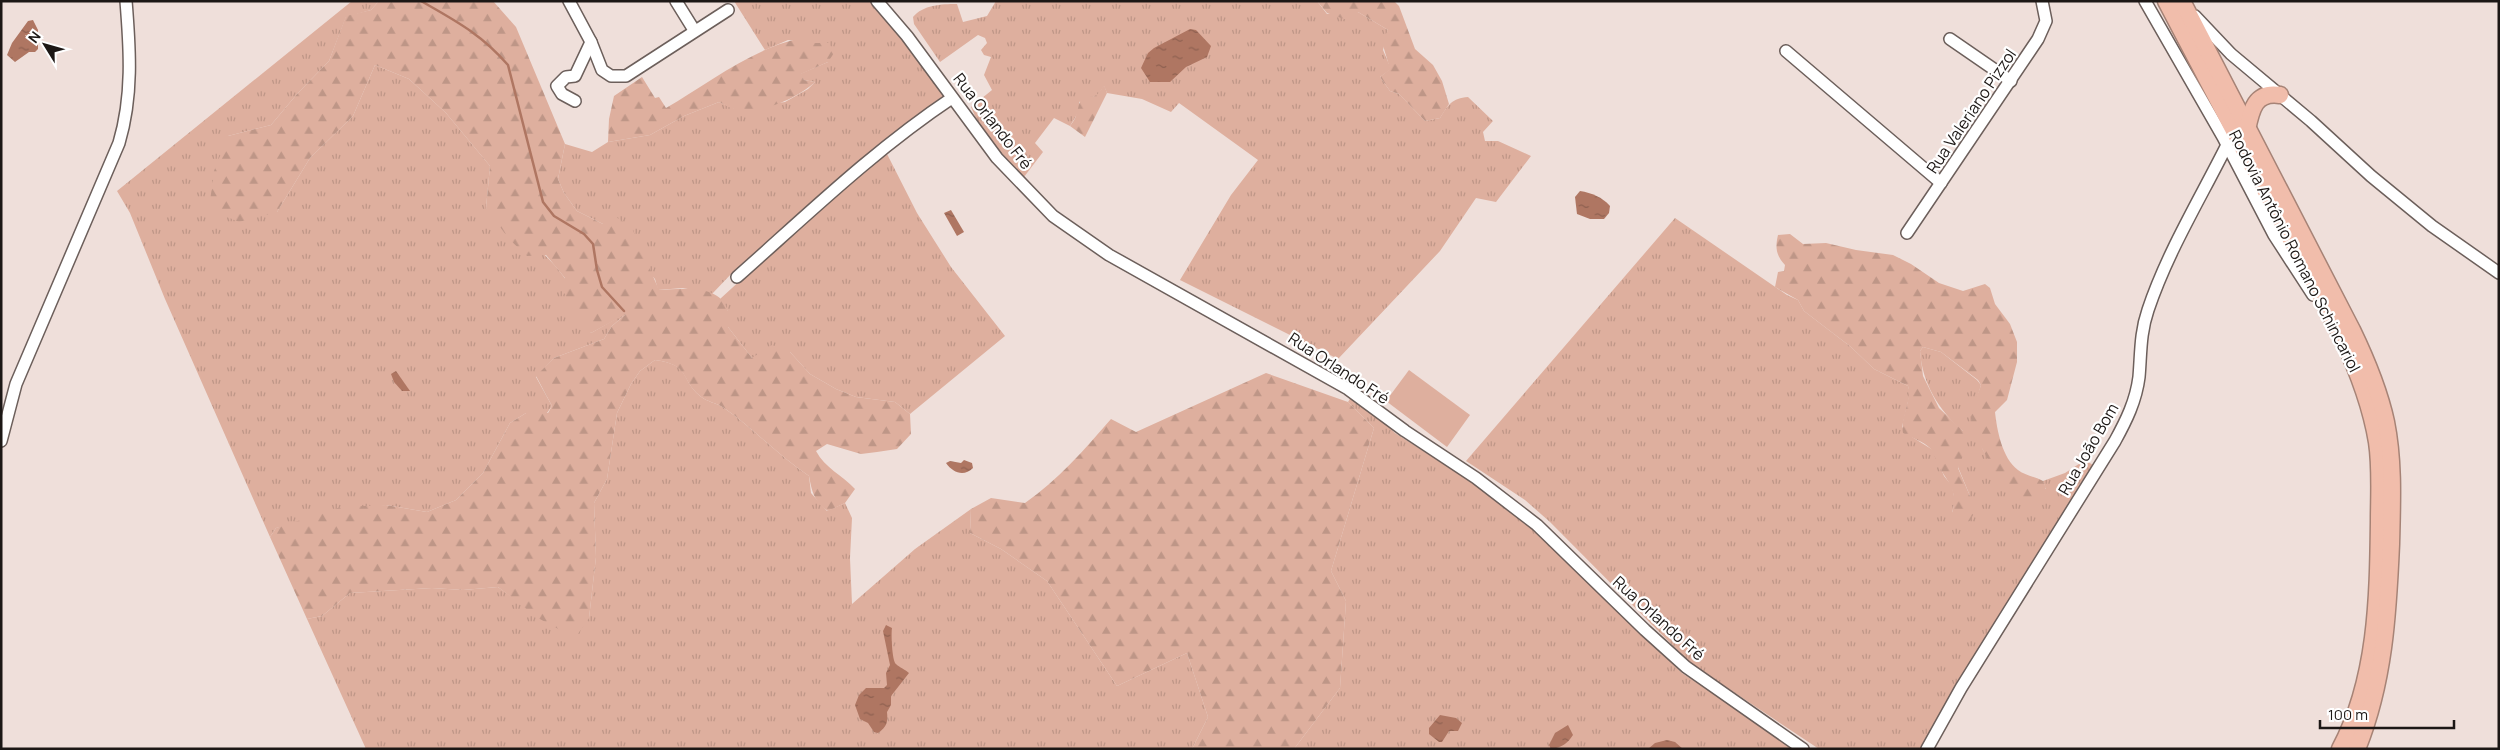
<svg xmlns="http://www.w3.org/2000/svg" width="2500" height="750" viewBox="0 0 2500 750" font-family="Manrope,sans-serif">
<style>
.grass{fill:url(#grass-tufts)}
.forest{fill:url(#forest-firs)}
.pitch{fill:#deaf9e}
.water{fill:url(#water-ripples)}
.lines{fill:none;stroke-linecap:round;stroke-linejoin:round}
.stream{stroke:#af7662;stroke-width:2.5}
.minor-casing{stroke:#6c5f5b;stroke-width:14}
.highway-casing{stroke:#a68376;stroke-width:19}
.minor{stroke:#fff;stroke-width:11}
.highway{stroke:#f1bdab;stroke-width:16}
.labels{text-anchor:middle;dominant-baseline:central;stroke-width:4.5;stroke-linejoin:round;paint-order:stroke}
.street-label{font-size:16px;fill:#1c1715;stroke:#fff}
</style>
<defs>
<pattern id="grass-tufts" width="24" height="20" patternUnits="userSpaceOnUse" patternTransform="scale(1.25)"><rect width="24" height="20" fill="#deaf9e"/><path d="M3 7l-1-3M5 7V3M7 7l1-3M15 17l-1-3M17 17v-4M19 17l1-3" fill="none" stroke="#be9687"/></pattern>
<pattern id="forest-firs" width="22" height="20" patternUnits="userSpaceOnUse" patternTransform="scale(1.25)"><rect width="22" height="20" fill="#deaf9e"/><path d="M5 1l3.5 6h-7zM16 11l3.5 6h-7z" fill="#be9687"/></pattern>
<pattern id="water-ripples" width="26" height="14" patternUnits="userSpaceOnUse" patternTransform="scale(1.25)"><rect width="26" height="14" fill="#af7662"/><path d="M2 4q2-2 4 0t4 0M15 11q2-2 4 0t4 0" fill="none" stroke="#8e6050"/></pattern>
</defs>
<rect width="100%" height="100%" fill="#efdfda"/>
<g class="grass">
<path d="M352 1H379L371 10 346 17 329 61 297 94 271 125 228 136 277 212 310 158 353 116 375 65 409 79 446 113 490 166 486 208C513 229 544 249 564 277 576 293 582 315 591 333L628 312 612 326 604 339 554 358 536 377 552 406 547 413H526L510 423 483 473 456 500 427 512 386 505 276 528 270 537 165 299 130 213 117 191Z"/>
<path d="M734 1H870L901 37 945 95 879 144 732 273 712 294 683 288 658 290 655 279 603 224 577 211 564 193 558 179 565 144 592 152 608 142 650 135 684 116 719 102 735 109 785 102 808 89 815 82 804 80 800 74 828 62 815 43 788 40 765 50Z"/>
<path d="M996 1H1317L1327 14 1358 12 1388 30 1383 50 1391 69 1380 77 1390 91 1399 94 1425 121 1440 118C1448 105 1452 98 1468 97L1493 121 1483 132 1485 141H1498L1531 156 1496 202 1476 198 1440 251 1338 359 1180 280 1231 195 1258 160 1179 103 1171 112 1142 99 1107 93 1104 86 1098 95 1079 102V111L1070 126 1054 118 1035 143 1043 152 1024 177C1001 160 982 134 971 107L992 90 984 75 991 57 984 55 981 50 987 43 985 38 978 35 940 62 914 24 913 17C923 5 941 4 957 4L963 22 987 16Z"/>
<path d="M886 152 917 213 951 267 1005 336 910 414 895 402 856 397 836 389 810 374 790 352 752 358 728 327V311L720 299 829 199Z"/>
<path d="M1675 218 1787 295 1798 300 1804 311 1851 347 1874 369 1908 386 1910 393 1902 427 1912 437 1933 450 1944 476 1952 486 1955 501 1952 513 1970 496 1958 467 1962 454 1963 431C1939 411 1922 383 1920 351L1923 347 1941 352 1977 380 1981 385 1971 418 1983 450 1996 471 2046 489 2043 481 2065 473 2085 460 2093 465 1920 749H1819L1690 663 1550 522 1525 500 1466 461Z"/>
<path d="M655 360C692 365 679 378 700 396 707 402 717 403 724 408 754 429 779 456 809 476L811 493 827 511 845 503 852 518 850 558 852 604 915 549 971 509 970 533 1001 549 1047 581 1117 686 1187 653 1208 717 1192 749H366L307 619 322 616 350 593 432 588 463 590 498 587 516 600 589 618 596 557 594 503 607 479 617 413 631 384 640 371Z"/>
<path d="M1351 397 1382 420 1395 433 1469 480 1534 529 1682 673 1797 749H1294L1340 688 1346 601 1331 571 1374 428 1348 402Z"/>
</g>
<g class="forest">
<path d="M379 1H493L516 27 565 144 558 179 564 193 577 211 603 224 614 216 631 226 659 290C680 289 720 283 728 311 729 315 728 323 728 327L752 358 772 345 790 352 810 374 836 389 856 397 895 402 910 414 911 434 897 449 877 452 861 454 827 444 816 451C825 468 842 475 855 489L845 503 828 511C814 501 812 492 809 476 779 456 754 429 724 408 717 403 707 402 700 396 679 378 691 365 655 360L640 371 631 384 617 413 607 479 594 503 596 557 589 618 575 638 538 618 498 587 463 590 432 588 350 593 322 616 307 619 270 537 276 528 341 507 386 505 427 512 456 500 483 473 510 423 526 413H548L552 406 536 376 554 358 604 339 612 326 626 314 591 333 577 317 562 289 565 278 546 255 527 256 509 239 486 208 490 166 446 113 409 79 375 65 353 116 310 158 277 212 239 222 209 209 214 171 228 136 271 125 297 94 329 61 346 16 371 10Z"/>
<path d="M1317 1H1394L1399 6 1415 49 1433 65 1442 81 1449 104 1440 118 1425 121 1399 94 1390 91 1380 77 1390 69 1382 42 1388 30 1358 12 1347 20 1327 13Z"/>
<path d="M808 37 815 43H829L834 53 828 62 801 74 804 80 815 82C798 98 758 116 734 109 729 108 724 104 719 102L684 116 650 135 608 142 609 119 614 96 642 77 655 98 659 97 666 108C709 83 758 44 808 37Z"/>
<path d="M1104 85 1107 93 1085 137 1070 126C1080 114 1076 106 1083 96 1095 99 1098 95 1104 85Z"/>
<path d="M1790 234 1803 244 1826 243 1856 250 1893 255 1911 264 1939 283 1963 291 1985 284 1990 288 1995 304 2010 324 2017 342V362L2007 400 1995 412C1997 430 2002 458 2018 470 2024 475 2036 477 2043 481L2046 488 2035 498 2019 504C2004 488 1974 441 1971 419 1970 410 1978 395 1981 385L1978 380 1941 352 1923 347 1920 351 1923 376 1939 408 1963 431 1967 446 1958 468 1970 496 1978 505 1970 521 1959 523 1952 513C1959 490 1947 482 1937 463 1935 458 1934 452 1931 449 1923 441 1912 438 1903 433 1900 417 1912 401 1908 386L1874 369 1851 347 1804 311 1798 300 1775 287 1778 272 1784 271 1785 265C1776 255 1775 248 1778 235Z"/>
<path d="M1266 373 1348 402 1374 428 1331 571 1346 601 1340 688 1294 749H1192L1208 717 1187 653 1117 686 1047 581 1001 549 970 533 971 509 991 498 1025 503C1058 480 1084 450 1111 419L1136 432Z"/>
</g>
<path class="pitch" d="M1409 370 1470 415 1447 447 1386 401Z"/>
<g class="water">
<path d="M33 20 38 30V49L35 52H29L15 62 7 55 12 43 28 21Z"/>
<path d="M1190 29 1196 30 1211 46 1207 57 1186 67 1170 82H1150L1141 68 1148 53 1154 48Z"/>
<path d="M1580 191C1592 193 1602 197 1610 206L1609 213 1604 219H1590L1577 214 1575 197Z"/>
<path d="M951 210 964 232 957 236 944 213Z"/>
<path d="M396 371 410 391H402L394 382 391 374Z"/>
<path d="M964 460 972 463 973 468C964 477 953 473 946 463L950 461 961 463Z"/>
<path d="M886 625 892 628C891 633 892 661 896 664 899 667 906 670 909 673L891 696V705L887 712C888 722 887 727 878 733L874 732 868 723 860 719 855 705 859 695 866 688H884L887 685 886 673 890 665 883 631Z"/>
<path d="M1440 715 1456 718 1462 723 1458 731H1449L1442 742H1439L1429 734V728Z"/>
<path d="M1568 725 1573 735C1568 743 1561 748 1551 749L1549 745 1555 733Z"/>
<path d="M1667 740 1675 742 1683 749H1648L1655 743Z"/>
</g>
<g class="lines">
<path class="stream" d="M421 1C456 21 481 34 508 65L543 202 554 216 584 234 593 244 597 270 602 287 624 311"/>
<g class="minor-casing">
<g id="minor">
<path d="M569 1 591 42 602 70 611 76H626L728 10"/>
<path d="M676 1 694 30"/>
<path d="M877 1 907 36 997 158 1053 216 1109 255 1348 389 1405 431 1476 478 1537 525 1645 630 1686 667 1803 749"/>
<path d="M2145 1 2223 137 2274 235 2313 295"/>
<path d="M2195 16 2231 54 2311 121 2371 176 2432 226 2499 273"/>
<path d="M1950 39 2011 81"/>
<path d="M1786 51 1941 183"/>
<path d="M575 101 562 94 557 86 566 77 575 76 591 42"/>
<path d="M1907 233 2038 39 2046 21 2042 1"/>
<path d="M737 277C807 215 874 150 952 98"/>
<path d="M1 441 16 384 119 143C133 96 130 50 126 1"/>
<path d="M1927 749 1961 688 2115 441C2126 421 2136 401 2139 377 2141 354 2140 333 2148 310 2167 253 2200 199 2227 145"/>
</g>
</g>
<g class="highway-casing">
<g id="highway">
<path d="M2166 1 2341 335C2357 369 2371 405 2377 442 2381 468 2379 496 2379 522 2378 598 2377 679 2340 749"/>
<path d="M2182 1 2352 330C2366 359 2379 390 2386 422 2394 462 2392 503 2391 544 2388 614 2384 683 2357 749"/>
<path d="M2247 130C2251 110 2255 91 2280 95"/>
</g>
</g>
<use href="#minor" class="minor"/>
<use href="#highway" class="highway"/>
</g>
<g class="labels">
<g class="street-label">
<text transform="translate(1971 111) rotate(-56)">Rua Valeriano Pizzol</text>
<text transform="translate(993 121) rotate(52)">Rua Orlando Fré</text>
<text transform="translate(2295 251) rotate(63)">Rodovia Antônio Romano Schincariol</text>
<text transform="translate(1339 368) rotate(33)">Rua Orlando Fré</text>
<text transform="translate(2088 449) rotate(-60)">Rua João Bom</text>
<text transform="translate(1659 618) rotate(42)">Rua Orlando Fré</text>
</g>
</g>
<rect width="2500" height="750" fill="none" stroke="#1c1715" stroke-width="5"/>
<g transform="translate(45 45) rotate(307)" stroke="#ffffff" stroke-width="4" paint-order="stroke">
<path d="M0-4L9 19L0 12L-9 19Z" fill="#1c1715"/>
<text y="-8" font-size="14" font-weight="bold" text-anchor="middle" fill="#1c1715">N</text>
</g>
<path d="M2320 720v8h134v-8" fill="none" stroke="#1c1715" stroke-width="2.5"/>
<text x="2328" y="720" font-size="15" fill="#1c1715" stroke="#ffffff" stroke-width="4" paint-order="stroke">100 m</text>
</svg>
